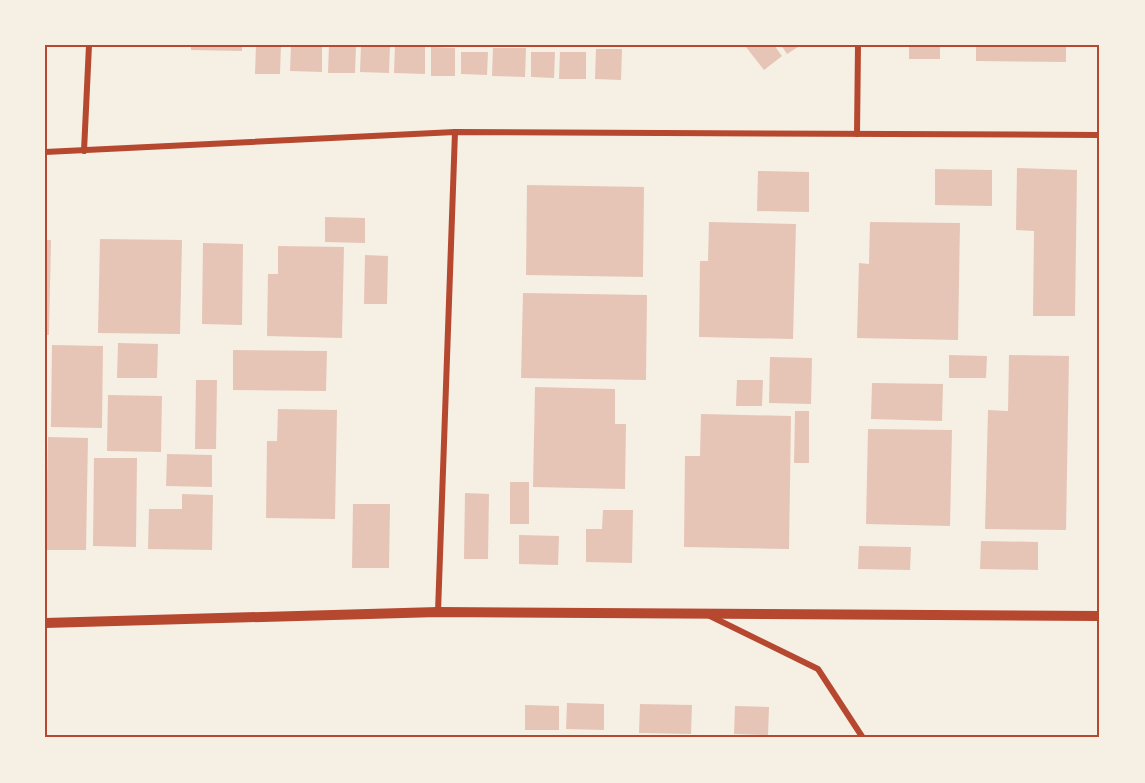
<svg xmlns="http://www.w3.org/2000/svg" width="1145" height="783" viewBox="0 0 1145 783" font-family="Inter,sans-serif">
<style>
.building{fill:#e6c5b7}
.lines{fill:none;stroke-linecap:round;stroke-linejoin:round}
.minor{stroke:#b5482f;stroke-width:6}
.tertiary{stroke:#b5482f;stroke-width:10}
.neatline{fill:none;stroke:#b5482f;stroke-width:2}
</style>
<rect width="100%" height="100%" fill="#f6efe4"/>
<g class="building">
<path d="M191 45H242V51L191 50Z"/>
<path d="M256 45H281L280 74H255Z"/>
<path d="M291 45H322V72L290 71Z"/>
<path d="M329 45H356L355 73H328Z"/>
<path d="M395 45H425V74L394 73Z"/>
<path d="M748 45H774L782 56 764 70 746 47Z"/>
<path d="M781 45H801L787 54Z"/>
<rect x="909" y="45" width="31" height="14"/>
<path d="M976 45H1066V62L976 61Z"/>
<path d="M361 46H390L389 73 360 72Z"/>
<path d="M431 47 455 48V76H431Z"/>
<path d="M493 48H526L525 77 492 76Z"/>
<path d="M596 49H622L621 80 595 79Z"/>
<path d="M461 52H488L487 75 461 74Z"/>
<path d="M531 52H555L554 78 531 77Z"/>
<path d="M560 52H586V79H559Z"/>
<path d="M1017 168 1077 170 1075 316H1033L1034 231 1016 230Z"/>
<path d="M935 169 992 170V206L935 205Z"/>
<path d="M758 171 809 172V212L757 211Z"/>
<path d="M527 185 644 187 643 277 526 275Z"/>
<path d="M325 217 365 218V243L325 242Z"/>
<path d="M709 222 796 224 793 339 699 337 700 261H708Z"/>
<path d="M870 222 960 223 958 340 857 338 859 263 869 264Z"/>
<path d="M100 239 182 240 180 334 98 333Z"/>
<path d="M45 240H51L49 335H45Z"/>
<path d="M203 243 243 244 242 325 202 324Z"/>
<path d="M278 246 344 247 342 338 267 336 268 274H278Z"/>
<path d="M365 255 388 256 387 304H364Z"/>
<path d="M523 293 647 295 646 380 521 378Z"/>
<path d="M118 343 158 344 157 378H117Z"/>
<path d="M52 345 103 346 102 428 51 427Z"/>
<path d="M233 350 327 351 326 391 233 390Z"/>
<path d="M949 355 987 356 986 378H949Z"/>
<path d="M1009 355 1069 356 1066 530 985 529 988 410 1008 411Z"/>
<path d="M770 357 812 358 811 404 769 403Z"/>
<path d="M196 380H217L216 449H195Z"/>
<path d="M737 380H763L762 406H736Z"/>
<path d="M872 383 943 384 942 421 871 419Z"/>
<path d="M535 387 615 389V424H626L625 489 533 487Z"/>
<path d="M108 395 162 396 161 452 107 451Z"/>
<path d="M278 409 337 410 335 519 266 518 267 441H277Z"/>
<path d="M795 411H809V463H794Z"/>
<path d="M701 414 791 416 789 549 684 547 685 456H700Z"/>
<path d="M868 429 952 430 950 526 866 524Z"/>
<path d="M48 437 88 438 86 550H46Z"/>
<path d="M167 454 212 455V487L166 486Z"/>
<path d="M94 458H137L136 547 93 546Z"/>
<rect x="510" y="482" width="19" height="42"/>
<path d="M465 493 489 494 488 559H464Z"/>
<path d="M182 494 213 495 212 550 148 549 149 509H182Z"/>
<path d="M353 504H390L389 568H352Z"/>
<path d="M603 510H633L632 563 586 562V529H602Z"/>
<path d="M519 535 559 536 558 565 519 564Z"/>
<path d="M981 541 1038 542V570L980 569Z"/>
<path d="M859 546 911 547 910 570 858 569Z"/>
<path d="M567 703 604 704V730L566 729Z"/>
<path d="M640 704 692 705 691 734 639 733Z"/>
<path d="M525 705 559 706V730H525Z"/>
<path d="M735 706 769 707 768 735 734 734Z"/>
<path d="M45 735 79 736V738H45Z"/>
<path d="M165 735 207 736V738H165Z"/>
</g>
<g class="lines">
<g class="minor">
<path d="M857 134 858 45"/>
<path d="M84 151 89 45"/>
<path d="M45 152 455 132 1100 135"/>
<path d="M438 612 455 132"/>
<path d="M710 616 818 669 863 738"/>
</g>
<path class="tertiary" d="M45 623 438 612 1100 616"/>
</g>
<rect width="1145" height="783" fill="none" stroke="#f6efe4" stroke-width="93"/>
<rect x="46" y="46" width="1052" height="690" class="neatline"/>
</svg>
